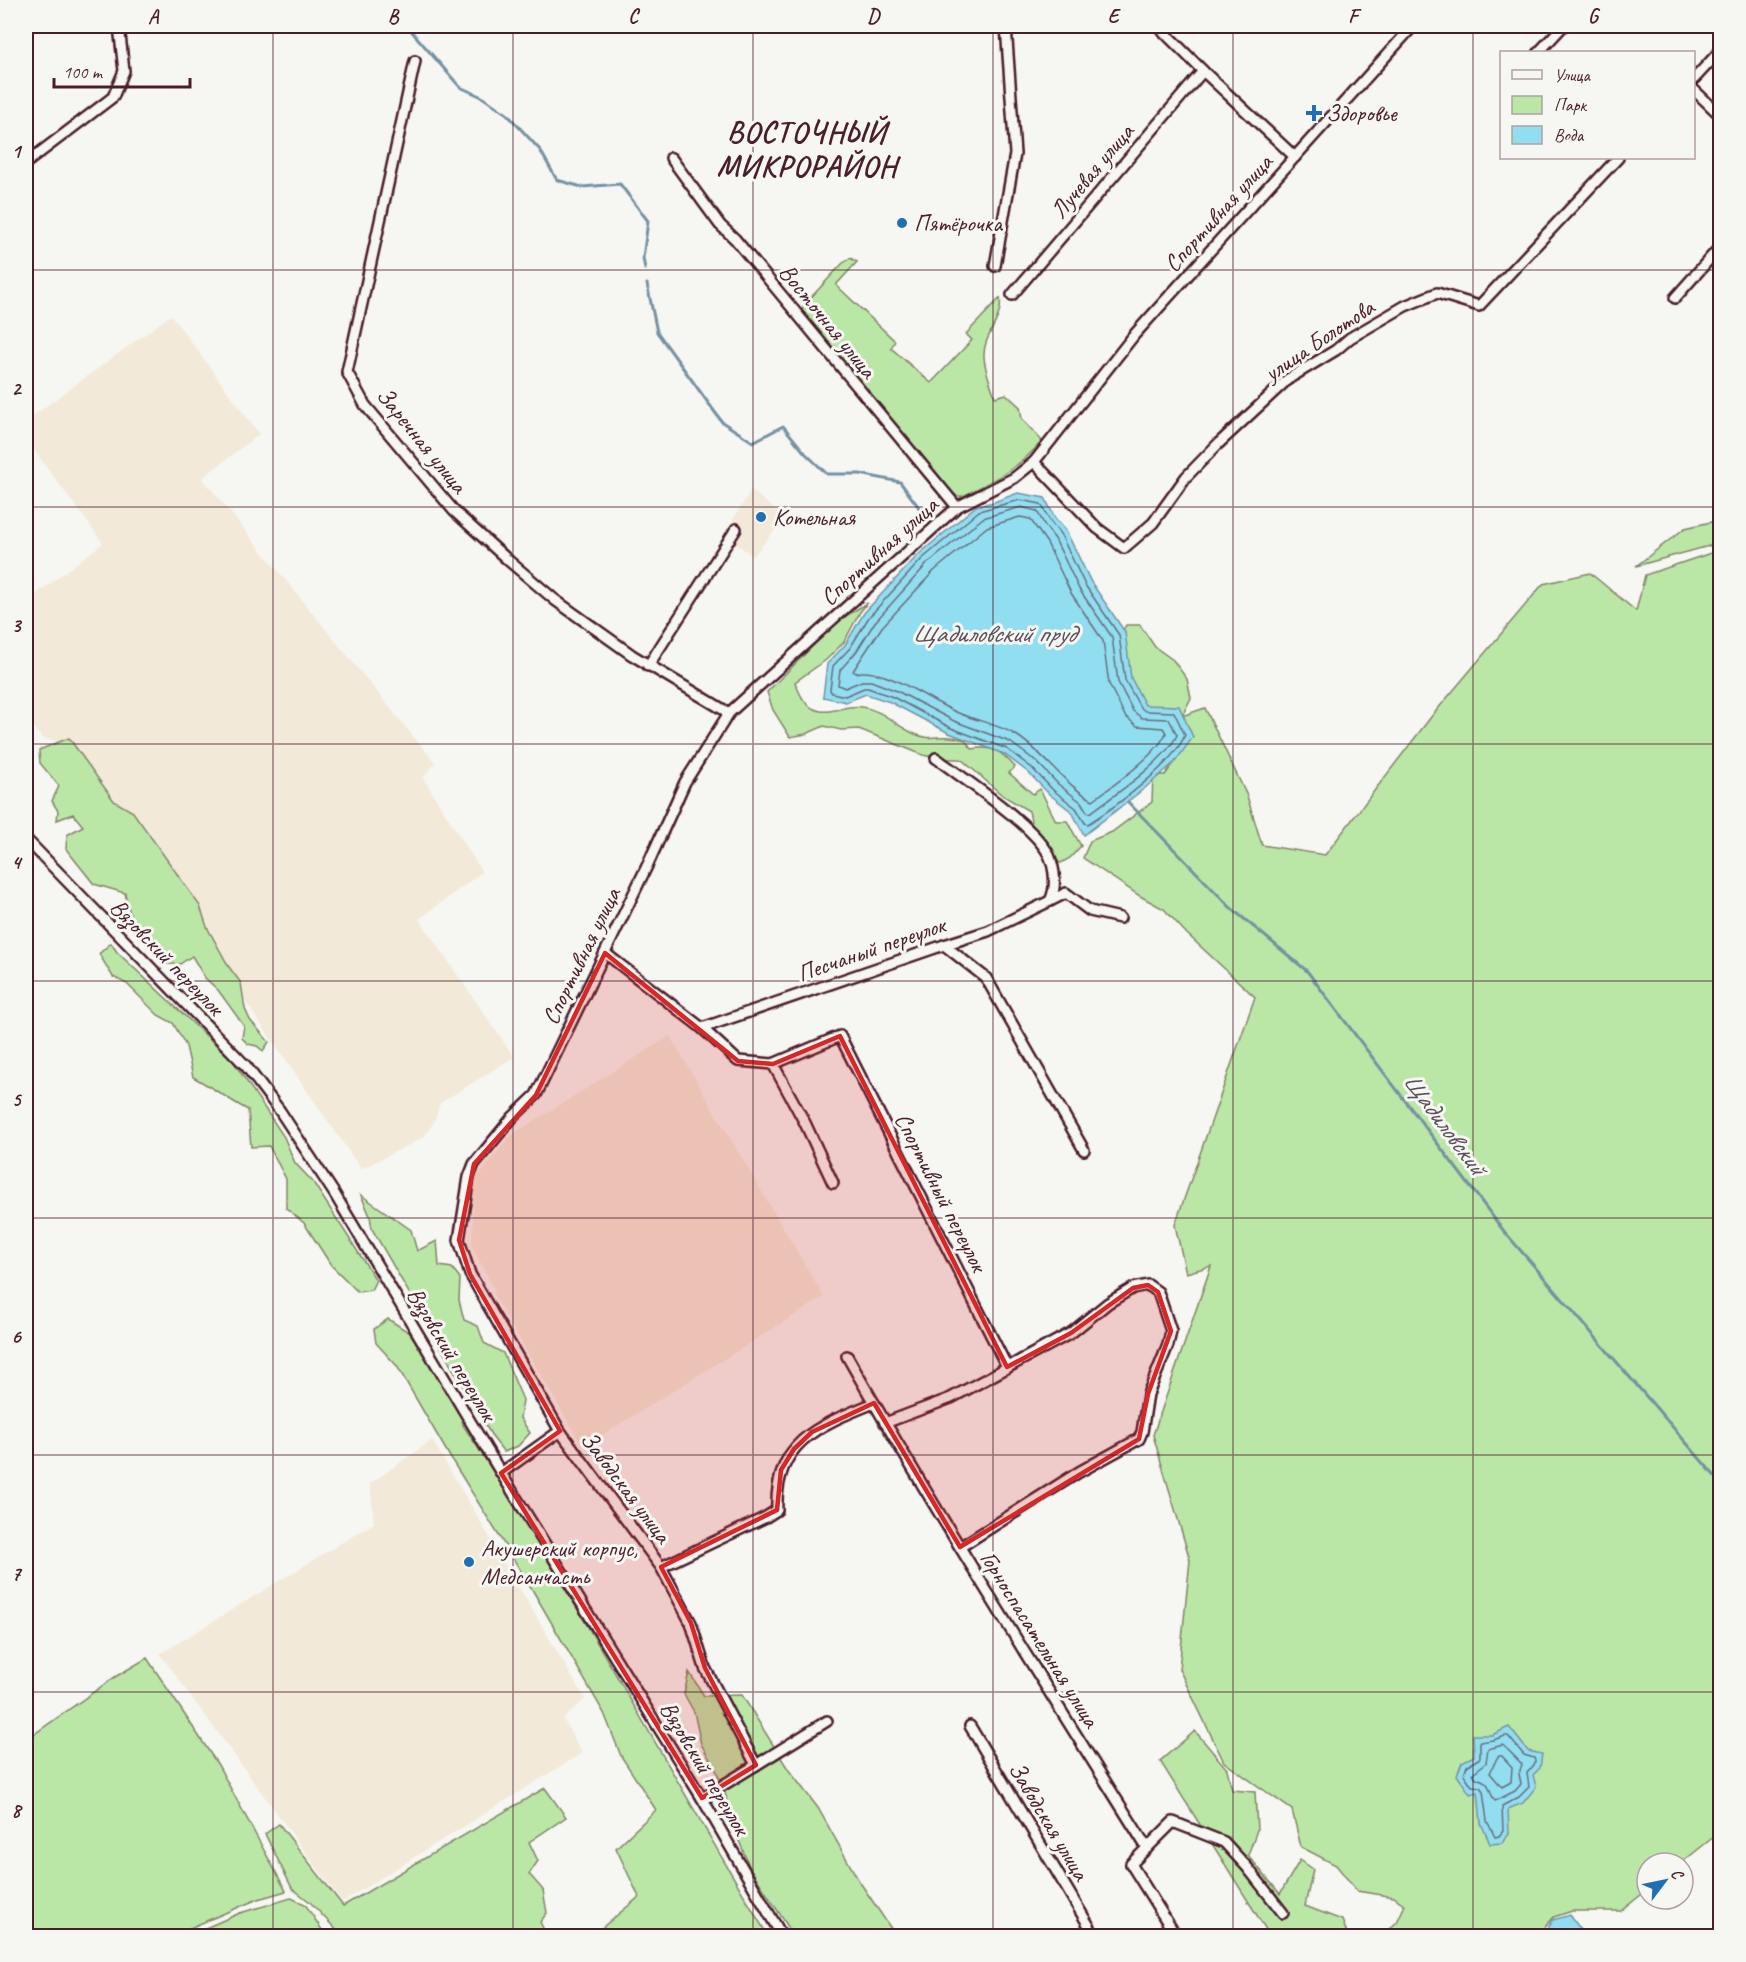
<svg xmlns="http://www.w3.org/2000/svg" width="1746" height="1962" viewBox="0 0 1746 1962" font-family="Caveat,sans-serif">
<style>
.built{fill:#f2e9d8}
.green{fill:#bae7a6;stroke:#828368;stroke-width:1.5}
.water{fill:#92def1;stroke:#7592a2;stroke-width:1.5}
.lines{fill:none;stroke-linecap:round;stroke-linejoin:round}
.shore{stroke:#676b7a;stroke-width:1.5}
.stream{stroke:#7592a2;stroke-width:3}
.minor-casing{stroke:#4a1f2b;stroke-width:14}
.minor{stroke:#f6f6f2;stroke-width:9}
.marked{fill:#d62828;fill-opacity:0.2;stroke:#d62828;stroke-width:4.5;stroke-linejoin:round}
.grid{fill:none;stroke:#4a1f2b;stroke-width:1.5;stroke-opacity:0.55}
.poi-dot{fill:#1f6fb2;stroke:#f6f6f2;stroke-width:2}
.labels{text-anchor:middle;dominant-baseline:central;stroke-width:6;stroke-linejoin:round;paint-order:stroke}
.poi-label{font-size:24px;fill:#4a1f2b;stroke:#f6f6f2;text-anchor:start}
.street-label{font-size:24px;fill:#4a1f2b;stroke:#f6f6f2}
.water-label{font-size:26px;font-style:italic;fill:#5c4f5c;stroke:#f6f6f2}
.district-label{font-size:30px;font-weight:bold;letter-spacing:1.5px;fill:#4a1f2b;stroke:#f6f6f2}
.neatline{fill:none;stroke:#4a1f2b;stroke-width:2}
.grid-label{font-size:20px;text-anchor:middle;font-weight:bold;fill:#4a1f2b}
</style>
<rect width="100%" height="100%" fill="#f6f6f2"/>
<filter id="ink" filterUnits="userSpaceOnUse"><feTurbulence type="fractalNoise" baseFrequency=".0167" numOctaves="2"/><feDisplacementMap in="SourceGraphic" scale="12" xChannelSelector="R" yChannelSelector="G"/><feConvolveMatrix kernelMatrix="1 2 1 2 8 2 1 2 1" color-interpolation-filters="sRGB"/></filter>
<g filter="url(#ink)">
<g class="built">
<path d="M171 315 259 434 202 478 435 763 423 778 482 872 419 919 514 1057 440 1103 434 1122 424 1137 361 1169 232 982 65 743 42 738 26 719V602L103 543 26 439V421Z"/>
<path d="M751 490 785 518 753 556 724 535Z"/>
<path d="M670 1036 824 1297 583 1447 493 1294 495 1291 472 1247 474 1181 511 1135Z"/>
<path d="M432 1440 585 1699 563 1719 582 1753 342 1902 160 1654 374 1523 370 1484Z"/>
</g>
<g class="green">
<path d="M850 258 857 262 836 285 895 341 891 348 931 383 972 340 966 334 1000 298C1004 319 983 335 984 356 984 369 991 384 995 397L1006 394 1020 407 1022 419 1042 441C1020 468 993 480 963 496H957L949 491 808 319 802 310 804 305 842 264Z"/>
<path d="M1720 520V543L1636 566 1685 528Z"/>
<path d="M1714 552 1720 564V1832L1681 1863H1647V1890L1621 1911H1572L1554 1917 1540 1933 1539 1936H1381L1397 1922 1405 1905 1394 1897 1357 1891 1336 1865 1301 1847 1292 1810 1224 1762 1179 1669 1190 1560 1153 1435 1211 1266 1186 1273 1175 1225 1255 997 1187 934 1164 909 1140 896 1083 858 1090 841 1112 832 1152 802 1153 775H1165L1181 753 1151 720 1113 649 1126 625H1140L1155 647 1173 660 1187 679 1191 698 1182 716 1205 708 1247 796 1262 845 1325 855 1431 717 1543 584 1590 573 1636 611 1645 575Z"/>
<path d="M867 603 860 612 844 642 826 660 795 682C800 694 804 706 817 710 829 715 847 704 862 707 883 710 896 726 915 734 930 741 938 735 951 737 956 737 961 739 965 740L972 749C993 745 1002 752 1015 767L1009 773 1033 794 1040 789 1056 821H1067L1081 846 1070 858 1061 863C1034 855 1034 835 1029 811L1002 795 961 759H939L923 755 859 729 841 730 824 726 806 734 790 737 773 710 767 692 838 621Z"/>
<path d="M69 738 114 801 133 812 200 906 207 927 229 967 241 983 245 1009 250 1020 269 1042 263 1051 257 1046 248 1044 242 1038 244 1026 218 990 205 978 192 956 180 964H167L156 943 130 915 125 893 94 884 66 849 67 835 83 826 73 814 57 820 58 811 52 801 59 786 40 763 39 750Z"/>
<path d="M111 943 117 952 233 1061 284 1137 295 1163 313 1182 376 1280 371 1290 358 1292 331 1265 304 1223 286 1208V1179L269 1146 251 1147 248 1110C229 1100 212 1087 193 1077L186 1046 173 1023 158 1015 127 984 113 977 99 954Z"/>
<path d="M361 1195 411 1230 417 1251 437 1241 439 1266 452 1268 460 1278 459 1300 464 1320 478 1326 484 1343 503 1353 523 1400 520 1418 530 1433 518 1446 504 1452 493 1438 372 1229 370 1216Z"/>
<path d="M388 1319 410 1333 460 1411 463 1425C572 1591 667 1766 768 1936H592L639 1897 616 1848 656 1810 621 1756 604 1713 529 1584 453 1462 397 1366 376 1343 374 1329Z"/>
<path d="M147 1658 218 1765 286 1891 258 1899 171 1936H26V1740L115 1677Z"/>
<path d="M689 1672 704 1696 742 1695 788 1769 818 1808 859 1881 896 1936H794L750 1868 729 1816 726 1796 716 1770 701 1744 694 1712 684 1694Z"/>
<path d="M1195 1731 1227 1769 1232 1790 1255 1792 1257 1830 1248 1855 1280 1894 1300 1860 1313 1869 1305 1906 1342 1920 1348 1936H1270L1160 1761Z"/>
<path d="M545 1788 566 1817 529 1842 538 1861 529 1874 543 1890 547 1913 540 1922 547 1936H342L310 1902 292 1888 265 1834 279 1824 343 1906Z"/>
<path d="M291 1898 305 1904 326 1936H187L240 1913Z"/>
</g>
<g class="water">
<path d="M1018 493 1045 498 1055 518 1066 531 1091 582 1125 632 1131 678 1145 705 1179 706 1193 737 1175 762 1145 788 1084 835 1072 812 1049 794 1029 773 1004 754 949 733 890 702 866 694 846 702 823 697 827 664 845 645 864 613 918 555 976 506 994 502Z"/>
<path d="M1509 1727 1528 1751 1542 1754 1540 1768 1533 1775 1536 1787 1523 1803 1508 1809 1509 1833 1502 1843 1490 1844 1481 1823 1478 1792 1470 1794 1457 1775 1462 1762 1474 1756 1473 1735H1492Z"/>
<path d="M1570 1915 1585 1936H1544L1553 1920Z"/>
</g>
<g class="lines">
<g class="shore">
<path d="M1020 500 1041 504 1050 521 1061 535 1085 585 1119 635 1125 680 1140 707 1145 711 1174 712 1185 735C1173 765 1115 807 1088 824L1085 823 1076 808 1053 790 1032 768 1007 749 951 728 893 697 868 688H864L845 696 832 693 830 690 833 666 850 648 869 617 922 559 979 511Z"/>
<path d="M1021 507 1037 511 1045 526 1055 539 1079 589 1112 637 1118 682 1133 711 1142 718 1169 719 1177 735C1166 760 1114 796 1090 813L1087 812 1081 802 1058 784 1037 762 1010 742 954 721 897 691 871 681H862L845 688 838 685 840 670 856 652 875 622 927 564 983 518Z"/>
<path d="M1020 517 1030 519 1047 543 1071 593 1103 641 1109 684 1125 716 1137 726 1163 728 1166 733C1157 755 1113 786 1093 800 1065 786 1044 752 1016 735 998 724 976 721 956 712 930 701 884 666 856 673L853 671 882 627 934 571 987 527Z"/>
<path d="M1505 1736H1508L1524 1755 1534 1758 1535 1761 1534 1765 1527 1773 1529 1787 1519 1797 1502 1806 1503 1831 1499 1836 1495 1837 1487 1821 1483 1791 1480 1787 1472 1786 1464 1774 1467 1766 1480 1758V1742L1493 1740Z"/>
<path d="M1503 1745 1522 1764 1519 1774 1521 1784 1515 1791 1495 1801C1487 1791 1494 1783 1476 1778L1473 1773 1486 1763 1488 1749Z"/>
<path d="M1499 1756H1502L1512 1767 1511 1782 1502 1787 1490 1773 1497 1758Z"/>
</g>
<g class="stream">
<path d="M407 26 460 87 482 97 507 114 540 150 557 180 582 187 620 184 648 221 643 258 645 269"/>
<path d="M647 284 657 332 722 422 753 442 783 426 805 453 827 474H860L900 482 929 521"/>
<path d="M1128 802 1231 908 1307 971 1503 1230 1720 1482"/>
</g>
<g class="minor-casing">
<g id="minor">
<path d="M1158 26 1203 71 1295 157"/>
<path d="M1539 52 1563 26"/>
<path d="M415 61 347 372 365 405 454 511 509 561 555 600 632 655 729 713"/>
<path d="M1694 79 1720 51"/>
<path d="M1694 90 1720 115"/>
<path d="M671 158 720 225 735 239 957 507"/>
<path d="M26 163 113 97 124 71 119 26"/>
<path d="M995 266 1015 154 1006 26"/>
<path d="M1012 295 1203 71"/>
<path d="M1675 298 1720 247"/>
<path d="M1034 462 1097 528 1124 548 1153 523 1186 477 1218 444 1288 379 1336 350 1350 338 1405 306 1437 293 1479 306 1618 158"/>
<path d="M648 666 736 529"/>
<path d="M936 758C965 780 1034 825 1049 855 1055 869 1057 887 1050 901L1066 893 1090 911 1120 918"/>
<path d="M26 839 246 1066 280 1111 334 1193 501 1473 702 1798 782 1936"/>
<path d="M944 945 986 978 1084 1150"/>
<path d="M605 953 702 1028 738 1061 773 1064 840 1036 1007 1367"/>
<path d="M702 1028 944 945 988 931 1050 901"/>
<path d="M773 1064 805 1123 833 1183"/>
<path d="M847 1356C942 1523 1045 1685 1147 1848L1131 1864 1176 1936"/>
<path d="M885 1423 951 1398 1071 1333 1108 1303 1133 1288 1148 1285 1158 1292 1171 1331 1168 1345 1148 1394 1142 1432 1139 1439 1079 1472 960 1547"/>
<path d="M560 1431 661 1567 691 1623 705 1668 756 1765 702 1798"/>
<path d="M501 1473 560 1431 470 1274 459 1240 469 1177 474 1164 512 1118 536 1095 648 864 685 782 729 713 957 507 1014 478 1034 462 1135 334 1413 26"/>
<path d="M661 1567 766 1517 777 1510C774 1441 820 1425 874 1403"/>
<path d="M970 1726 1095 1936"/>
<path d="M756 1765 827 1721"/>
<path d="M1147 1848 1173 1822 1224 1842 1247 1867 1283 1913"/>
</g>
</g>
<use href="#minor" class="minor"/>
</g>
</g>
<path class="marked" d="M605 953 738 1061 773 1064 840 1036 1007 1367 1071 1333 1133 1288 1148 1285 1158 1292 1171 1331 1148 1394 1139 1439 960 1547 874 1403 812 1432 794 1449 781 1470 777 1510 661 1567 691 1623 705 1668 756 1765 702 1798 501 1473 560 1431 470 1274 459 1240 474 1164 536 1095Z"/>
<path class="grid" d="M273 26V1936M513 26V1936M753 26V1936M993 26V1936M1233 26V1936M1473 26V1936M26 270H1720M26 507H1720M26 744H1720M26 981H1720M26 1218H1720M26 1455H1720M26 1692H1720"/>
<g class="poi-dot">
<path d="M1311 104h6v6h6v6h-6v6h-6v-6h-6v-6h6z"/>
<circle cx="902" cy="223" r="6"/>
<circle cx="761" cy="517" r="6"/>
<circle cx="469" cy="1562" r="6"/>
</g>
<g class="labels">
<g class="poi-label">
<text x="1326" y="113">Здоровье</text>
<text x="914" y="223">Пятёрочка</text>
<text x="773" y="517">Котельная</text>
<text x="481" y="1548">Акушерский корпус,<tspan x="481" dy="28">Медсанчасть</tspan></text>
</g>
<g class="street-label">
<text transform="translate(1092 171) rotate(-50)">Лучевая улица</text>
<text transform="translate(1218 213) rotate(-48)">Спортивная улица</text>
<text transform="translate(828 321) rotate(51)">Восточная улица</text>
<text transform="translate(1319 340) rotate(-34)">улица Болотова</text>
<text transform="translate(422 440) rotate(51)">Заречная улица</text>
<text transform="translate(879 551) rotate(-42)">Спортивная улица</text>
<text transform="translate(871 949) rotate(-19)">Песчаный переулок</text>
<text transform="translate(581 956) rotate(-64)">Спортивная улица</text>
<text transform="translate(167 957) rotate(46)">Вязовский переулок</text>
<text transform="translate(941 1192) rotate(63)">Спортивный переулок</text>
<text transform="translate(452 1354) rotate(59)">Вязовский переулок</text>
<text transform="translate(626 1487) rotate(53)">Заводская улица</text>
<text transform="translate(1040 1639) rotate(58)">Горноспасательная улица</text>
<text transform="translate(705 1768) rotate(59)">Вязовский переулок</text>
<text transform="translate(1049 1821) rotate(59)">Заводская улица</text>
</g>
<g class="water-label">
<text x="994" y="633">Щадиловский пруд</text>
<text transform="translate(1445 1124) rotate(53)">Щадиловский</text>
</g>
<g class="district-label">
<text x="807" y="132">ВОСТОЧНЫЙ<tspan x="807" dy="34">МИКРОРАЙОН</tspan></text>
</g>
</g>
<rect width="1746" height="1962" fill="none" stroke="#f6f6f2" stroke-width="66"/>
<rect x="1500" y="51" width="195" height="108" fill="#f6f6f2" stroke="#b1a0a2" stroke-width="1.5"/>
<rect x="1512" y="70" width="30" height="9" fill="#f6f6f2" stroke="#b1a0a2" stroke-width="1.5"/>
<text x="1554" y="81" font-size="18" fill="#4a1f2b">Улица</text>
<rect x="1512" y="96" width="30" height="18" fill="#bae7a6" stroke="#b1a0a2" stroke-width="1.5"/>
<text x="1554" y="111" font-size="18" fill="#4a1f2b">Парк</text>
<rect x="1512" y="126" width="30" height="18" fill="#92def1" stroke="#b1a0a2" stroke-width="1.5"/>
<text x="1554" y="141" font-size="18" fill="#4a1f2b">Вода</text>
<g transform="translate(1665 1881) rotate(58)"><circle r="28" fill="#f6f6f2" stroke="#b1a0a2" stroke-width="1.5"/>
<path d="M0-4.5L10 22L0 15L-10 22Z" fill="#1f6fb2"/>
<text y="-9" font-size="16" font-weight="bold" text-anchor="middle" fill="#4a1f2b">С</text>
</g>
<path d="M54 78v9h136v-9" fill="none" stroke="#4a1f2b" stroke-width="3"/>
<text x="63" y="78" font-size="18" fill="#4a1f2b" stroke="#f6f6f2" stroke-width="4.5" paint-order="stroke">100 m</text>
<rect x="33" y="33" width="1680" height="1896" class="neatline"/>
<g class="grid-label">
<text x="153" y="23">A</text>
<text x="393" y="23">B</text>
<text x="633" y="23">C</text>
<text x="873" y="23">D</text>
<text x="1113" y="23">E</text>
<text x="1353" y="23">F</text>
<text x="1593" y="23">G</text>
<text x="16" y="158">1</text>
<text x="16" y="395">2</text>
<text x="16" y="632">3</text>
<text x="16" y="869">4</text>
<text x="16" y="1106">5</text>
<text x="16" y="1343">6</text>
<text x="16" y="1580">7</text>
<text x="16" y="1817">8</text>
</g>
</svg>
